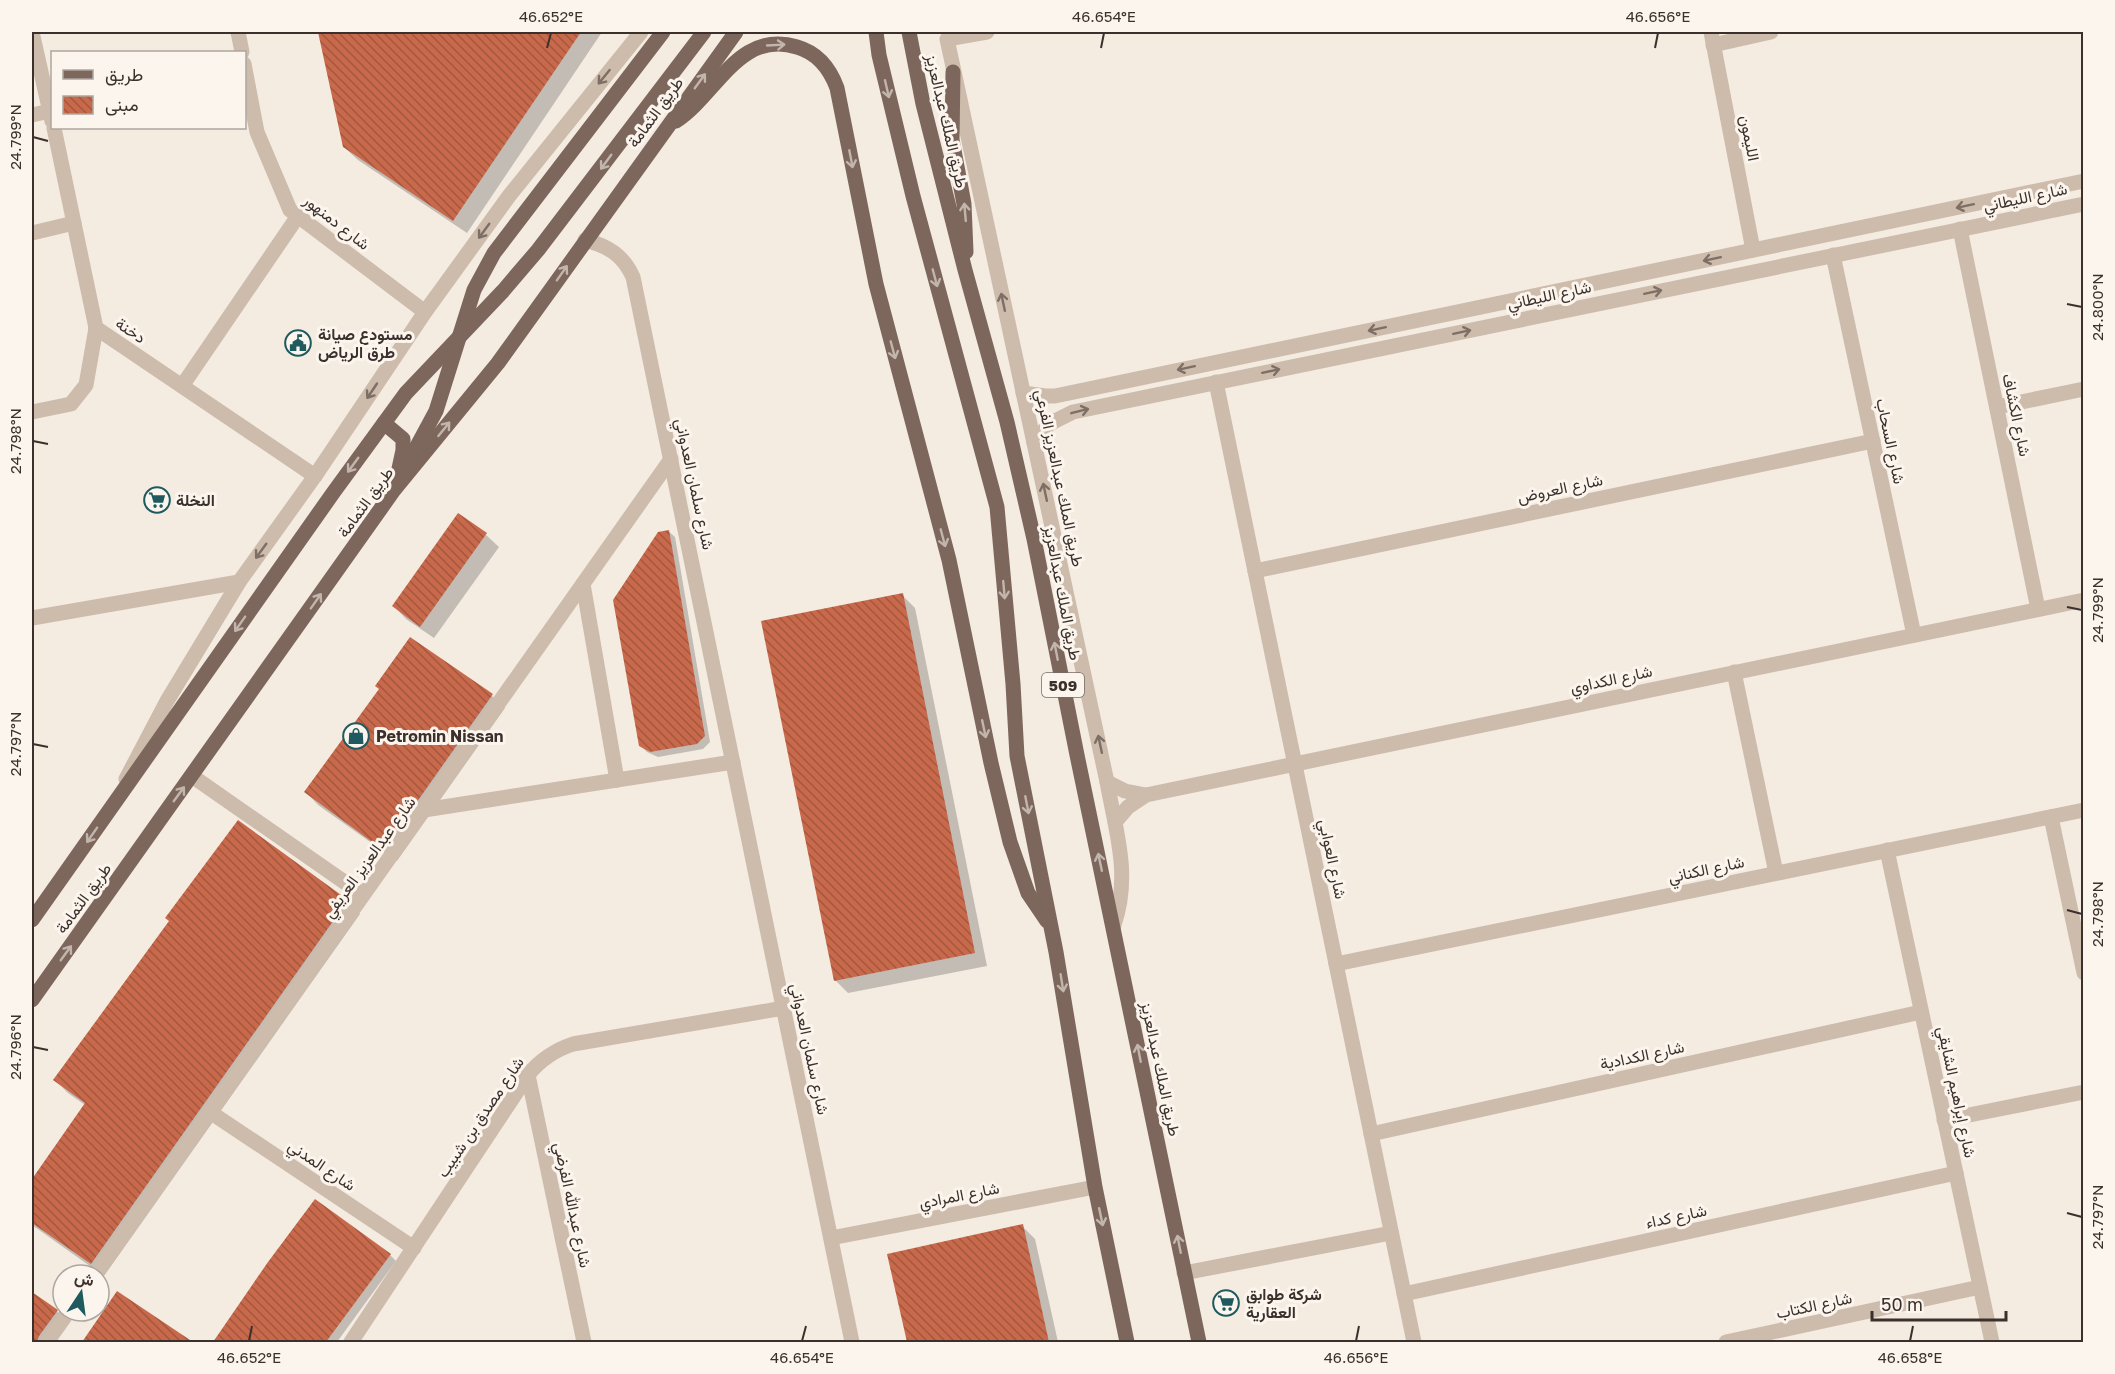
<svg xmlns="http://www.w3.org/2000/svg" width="2115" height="1374" viewBox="0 0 2115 1374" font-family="'Golos Text',Vazirmatn,sans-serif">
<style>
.shadow{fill:#0003}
.building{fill:url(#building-back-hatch)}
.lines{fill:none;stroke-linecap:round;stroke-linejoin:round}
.minor{stroke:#cdbbac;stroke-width:15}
.major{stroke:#7d675c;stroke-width:15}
.oneway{stroke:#c2b5ac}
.oneway2{stroke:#7d6f65}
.ticks{fill:none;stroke:#3b302b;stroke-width:2}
.labels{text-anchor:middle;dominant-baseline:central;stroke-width:6;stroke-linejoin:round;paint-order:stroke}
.shield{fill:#fbf5ee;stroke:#756b66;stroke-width:1.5}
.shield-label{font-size:15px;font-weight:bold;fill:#3b302b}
.street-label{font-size:16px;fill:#3b302b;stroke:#fbf5ee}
.poi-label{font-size:16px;font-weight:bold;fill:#3b302b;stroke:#fbf5ee;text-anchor:start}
.neatline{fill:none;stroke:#3b302b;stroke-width:2}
.ticks-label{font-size:15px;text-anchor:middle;fill:#3b302b}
</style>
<defs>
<pattern id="building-back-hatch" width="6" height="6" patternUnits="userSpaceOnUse" patternTransform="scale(1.5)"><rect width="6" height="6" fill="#c8694b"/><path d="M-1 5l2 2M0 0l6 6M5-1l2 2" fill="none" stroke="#a4573f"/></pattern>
</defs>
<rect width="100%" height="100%" fill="#f4ebe1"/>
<g class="shadow">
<path d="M319 32H602L467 233 358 160 344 147Z"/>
<path d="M459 515 486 535 499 547 434 638 406 619 394 606Z"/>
<path d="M668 531 675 537 710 742 703 749 658 757 647 752 641 746Z"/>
<path d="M902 595 915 608 987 966 848 993 835 980Z"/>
<path d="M410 639 492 696 505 708 397 861 318 805 306 792 380 689Z"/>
<path d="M347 901 360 914 104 1276 32 1225V1182L85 1105 68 1093 55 1080Z"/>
<path d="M1022 1226 1035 1239 1058 1342H909L889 1255Z"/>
<path d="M390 1255 396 1261 337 1342H215L240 1309Z"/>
<path d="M118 1293 190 1342H83Z"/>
<path d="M32 1294 57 1311 69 1323 55 1342H32Z"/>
</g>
<g class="building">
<path d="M318 32H581L453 221 343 147Z"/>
<path d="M458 513 487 533 420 627 392 606Z"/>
<path d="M669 530 705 736 697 744 650 752 639 746 613 600 658 532Z"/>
<path d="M903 593 975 953 834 981 761 621Z"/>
<path d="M410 637 493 694 383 850 304 792 379 689 375 686Z"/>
<path d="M238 820 348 900 91 1264 32 1223V1179L85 1103 53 1080 169 921 165 918Z"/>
<path d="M315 1199 391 1254 326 1342H213L268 1262Z"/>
<path d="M1023 1224 1049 1342H907L887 1254Z"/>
<path d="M117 1291 193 1342H82Z"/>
<path d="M32 1292 58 1310 39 1336 37 1342H32Z"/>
</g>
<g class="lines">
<g class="minor">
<path d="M32 32 52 121"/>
<path d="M238 32 242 52"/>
<path d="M987 32 947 39 1107 782C1116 832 1131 875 1114 925"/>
<path d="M1711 32 1753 250"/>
<path d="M1713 45 1771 32"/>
<path d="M244 64 257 132 290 210 425 312"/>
<path d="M32 115 50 111"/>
<path d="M54 128 96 328 315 476"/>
<path d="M1960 229 2038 609"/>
<path d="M32 233 74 223"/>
<path d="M585 240C608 246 623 255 633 277L852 1342"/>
<path d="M1833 255 1914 635"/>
<path d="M1216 382 1414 1342"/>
<path d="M182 386 298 216"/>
<path d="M1023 393 1045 396H1055L2084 181"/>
<path d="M1997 407 2084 389"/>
<path d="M32 412 71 404 86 385 96 328"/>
<path d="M1034 443 1049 424 1073 412 2084 204"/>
<path d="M1255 571 1873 441"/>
<path d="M583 584 617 780"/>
<path d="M32 618 239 582"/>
<path d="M1734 672 1776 873"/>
<path d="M192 776 363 895"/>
<path d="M126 779 167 701 239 582 315 476 425 312 509 196 641 32"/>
<path d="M1107 782 1125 791 1146 795 2084 600"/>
<path d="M424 810 733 762"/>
<path d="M2051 817 2084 973"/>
<path d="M1115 822 1128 807 1146 795"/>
<path d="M1887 850 1992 1342"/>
<path d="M1336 964 2084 810"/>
<path d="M528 1075 584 1342"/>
<path d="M210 1112 414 1248"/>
<path d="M1944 1120 2084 1092"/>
<path d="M1371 1134 1921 1012"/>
<path d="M831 1238 1095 1187"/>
<path d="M1184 1273 1391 1233"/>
<path d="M95 1275 671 459"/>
<path d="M1404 1294 1956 1173"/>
<path d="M47 1342 69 1311"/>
<path d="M351 1342 528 1075C540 1060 555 1050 573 1044L784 1008"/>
<path d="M1726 1342 1980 1287"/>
</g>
<g class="major">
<path d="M876 32 879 55 913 196 997 507 1013 684 1017 756 1056 952 1095 1187 1127 1342"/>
<path d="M909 32 923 104 965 270 1007 422 1034 539 1077 755 1199 1342"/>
<path d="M953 72 952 140 964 204 966 252"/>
<path d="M676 121C717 94 739 29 797 47 818 53 830 69 837 88L876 284 949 560 991 763 1010 842 1028 893 1047 921"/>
<path d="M384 423 403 439V450L395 487"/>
<path d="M409 461 436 411 474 290 494 253 663 32"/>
<path d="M32 920 333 493 406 393 503 291 538 250 704 32"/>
<path d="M32 1000 394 490 498 363 736 32"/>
</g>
</g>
<defs><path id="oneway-shaft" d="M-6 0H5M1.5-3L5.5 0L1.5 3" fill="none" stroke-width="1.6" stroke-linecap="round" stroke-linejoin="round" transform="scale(1.5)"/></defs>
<g class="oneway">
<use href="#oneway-shaft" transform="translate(776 45) rotate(-3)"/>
<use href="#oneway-shaft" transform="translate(700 81) rotate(-54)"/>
<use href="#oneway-shaft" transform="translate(887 89) rotate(77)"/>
<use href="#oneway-shaft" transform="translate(851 159) rotate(79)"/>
<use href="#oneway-shaft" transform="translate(606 162) rotate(126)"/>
<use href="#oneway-shaft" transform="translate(965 212) rotate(-95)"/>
<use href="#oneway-shaft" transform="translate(562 273) rotate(-55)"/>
<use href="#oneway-shaft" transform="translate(935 278) rotate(75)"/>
<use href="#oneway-shaft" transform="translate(893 350) rotate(75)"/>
<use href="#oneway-shaft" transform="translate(444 429) rotate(-51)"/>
<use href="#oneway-shaft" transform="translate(353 465) rotate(126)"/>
<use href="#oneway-shaft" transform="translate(943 538) rotate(75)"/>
<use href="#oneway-shaft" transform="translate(1004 590) rotate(85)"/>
<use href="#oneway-shaft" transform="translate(316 601) rotate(-55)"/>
<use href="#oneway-shaft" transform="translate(240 624) rotate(125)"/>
<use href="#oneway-shaft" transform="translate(1056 651) rotate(-101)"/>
<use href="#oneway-shaft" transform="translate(984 729) rotate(78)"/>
<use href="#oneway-shaft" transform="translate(179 794) rotate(-54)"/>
<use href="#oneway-shaft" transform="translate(1027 805) rotate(79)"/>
<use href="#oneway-shaft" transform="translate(92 835) rotate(125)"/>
<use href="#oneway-shaft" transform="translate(1100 862) rotate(-102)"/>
<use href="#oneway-shaft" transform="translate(66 953) rotate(-54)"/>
<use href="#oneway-shaft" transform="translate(1062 983) rotate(81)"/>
<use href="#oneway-shaft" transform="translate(1139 1053) rotate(-101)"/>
<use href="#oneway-shaft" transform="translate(1101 1217) rotate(78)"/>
<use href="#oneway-shaft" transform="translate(1179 1244) rotate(-101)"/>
</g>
<g class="oneway2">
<use href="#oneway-shaft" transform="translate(604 77) rotate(129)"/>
<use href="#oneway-shaft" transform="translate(1965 206) rotate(168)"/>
<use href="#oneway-shaft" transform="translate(484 231) rotate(126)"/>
<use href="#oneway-shaft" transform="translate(1712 259) rotate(168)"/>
<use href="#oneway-shaft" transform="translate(1653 292) rotate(-12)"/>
<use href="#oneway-shaft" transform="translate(1003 302) rotate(-102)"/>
<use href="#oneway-shaft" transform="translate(1377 329) rotate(168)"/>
<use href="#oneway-shaft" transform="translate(1462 332) rotate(-12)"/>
<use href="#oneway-shaft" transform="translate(1186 368) rotate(168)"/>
<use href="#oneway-shaft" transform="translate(1271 371) rotate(-12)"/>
<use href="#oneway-shaft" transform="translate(372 391) rotate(124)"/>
<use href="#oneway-shaft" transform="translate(1080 411) rotate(-14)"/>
<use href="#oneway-shaft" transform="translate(1045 492) rotate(-102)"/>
<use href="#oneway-shaft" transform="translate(261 551) rotate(126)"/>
<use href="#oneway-shaft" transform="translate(1100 744) rotate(-102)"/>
</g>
<path class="ticks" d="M547 48 551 33M1101 48 1104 33M1655 48 1658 33M33 137 48 141M2067 304 2082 307M33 441 48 444M2067 607 2082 610M33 744 48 747M2067 910 2082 914M33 1047 48 1050M2067 1213 2082 1217M249 1341 252 1326M802 1341 806 1326M1356 1341 1359 1326M1910 1341 1913 1326"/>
<defs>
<g id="civic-ring" transform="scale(1.35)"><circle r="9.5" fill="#fbf5ee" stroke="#1f5a5e" stroke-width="1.5"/><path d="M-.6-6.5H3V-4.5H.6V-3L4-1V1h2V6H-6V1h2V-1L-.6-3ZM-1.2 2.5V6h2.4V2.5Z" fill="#1f5a5e"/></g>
<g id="supermarket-ring" transform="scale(1.35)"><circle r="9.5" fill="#fbf5ee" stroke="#1f5a5e" stroke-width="1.5"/><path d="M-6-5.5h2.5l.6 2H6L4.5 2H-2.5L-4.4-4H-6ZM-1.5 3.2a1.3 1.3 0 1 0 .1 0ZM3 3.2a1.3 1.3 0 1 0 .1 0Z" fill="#1f5a5e"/></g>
<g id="shop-ring" transform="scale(1.35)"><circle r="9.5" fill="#fbf5ee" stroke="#1f5a5e" stroke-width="1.5"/><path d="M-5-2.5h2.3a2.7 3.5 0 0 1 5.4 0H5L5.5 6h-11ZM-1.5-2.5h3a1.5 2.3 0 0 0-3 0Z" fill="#1f5a5e"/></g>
</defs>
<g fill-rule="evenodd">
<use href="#civic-ring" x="298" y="343"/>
<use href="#supermarket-ring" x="157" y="500"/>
<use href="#shop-ring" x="356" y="736"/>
<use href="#supermarket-ring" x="1226" y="1303"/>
</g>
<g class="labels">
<rect class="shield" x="1042" y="673" width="42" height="24" rx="4.5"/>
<g class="shield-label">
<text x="1063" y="685">509</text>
</g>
<g class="street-label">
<text transform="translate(655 112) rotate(-54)">طريق الثمامة</text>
<text transform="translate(947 121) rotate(77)">طريق الملك عبدالعزيز</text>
<text transform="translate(1750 138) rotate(79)">الليمون</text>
<text transform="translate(2025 197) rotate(-12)">شارع الليطاني</text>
<text transform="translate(337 222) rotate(38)">شارع دمنهور</text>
<text transform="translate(1549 295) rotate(-12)">شارع الليطاني</text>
<text transform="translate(131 330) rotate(34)">دخنة</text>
<text transform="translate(2017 415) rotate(78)">شارع الكشاف</text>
<text transform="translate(1891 441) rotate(78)">شارع السحاب</text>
<text transform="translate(1060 478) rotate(78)">طريق الملك عبدالعزيز الفرعي</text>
<text transform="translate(695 484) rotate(78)">شارع سلمان العدواني</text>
<text transform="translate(1560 488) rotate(-12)">شارع العروض</text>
<text transform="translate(365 502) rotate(-54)">طريق الثمامة</text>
<text transform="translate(1063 593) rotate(79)">طريق الملك عبدالعزيز</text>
<text transform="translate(1611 679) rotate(-12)">شارع الكداوي</text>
<text transform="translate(369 857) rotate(-54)">شارع عبدالعزيز العريفي</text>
<text transform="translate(1333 859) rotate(78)">شارع العوابي</text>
<text transform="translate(1706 869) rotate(-12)">شارع الكناني</text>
<text transform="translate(83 898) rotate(-54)">طريق الثمامة</text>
<text transform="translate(810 1049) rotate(78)">شارع سلمان العدواني</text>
<text transform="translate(1642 1055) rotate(-12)">شارع الكدادية</text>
<text transform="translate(1161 1069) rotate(78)">طريق الملك عبدالعزيز</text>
<text transform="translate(1957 1092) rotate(78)">شارع إبراهيم الشايقي</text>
<text transform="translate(480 1117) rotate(-56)">شارع مصدق بن شبيب</text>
<text transform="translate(322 1165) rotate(34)">شارع المدني</text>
<text transform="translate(959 1195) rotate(-11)">شارع المرادي</text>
<text transform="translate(573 1205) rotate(78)">شارع عبدالله الفرضي</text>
<text transform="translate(1676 1216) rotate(-12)">شارع كداء</text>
<text transform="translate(1814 1305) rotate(-12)">شارع الكتاب</text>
</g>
<g class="poi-label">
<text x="318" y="334">مستودع صيانة<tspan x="318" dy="18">طرق الرياض</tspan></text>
<text x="176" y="500">النخلة</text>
<text x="376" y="736">Petromin Nissan</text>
<text x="1246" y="1294">شركة طوابق<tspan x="1246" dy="18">العقارية</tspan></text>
</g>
</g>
<rect width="2115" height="1374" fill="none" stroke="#fbf5ee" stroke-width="66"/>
<rect x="51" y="51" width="195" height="78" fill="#fbf5ee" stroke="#aea6a0" stroke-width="1.5"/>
<rect x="63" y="70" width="30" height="9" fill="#7d675c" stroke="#aea6a0" stroke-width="1.5"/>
<text x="105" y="81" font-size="18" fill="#3b302b">طريق</text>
<rect x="63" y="96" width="30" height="18" fill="url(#building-back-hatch)" stroke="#aea6a0" stroke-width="1.5"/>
<text x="105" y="111" font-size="18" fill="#3b302b">مبنى</text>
<g transform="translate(81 1293) rotate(13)"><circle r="28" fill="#fbf5ee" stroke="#aea6a0" stroke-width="1.5"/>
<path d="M0-4.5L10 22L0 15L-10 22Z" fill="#1f5a5e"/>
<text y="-9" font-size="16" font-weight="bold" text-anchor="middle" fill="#3b302b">ش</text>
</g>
<path d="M1872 1311v9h134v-9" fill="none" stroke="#3b302b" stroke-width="3"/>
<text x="1881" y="1311" font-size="18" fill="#3b302b" stroke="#fbf5ee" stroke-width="4.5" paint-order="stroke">50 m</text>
<rect x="33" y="33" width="2049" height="1308" class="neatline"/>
<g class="ticks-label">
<text x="551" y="22">46.652°E</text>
<text x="1104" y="22">46.654°E</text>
<text x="1658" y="22">46.656°E</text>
<text transform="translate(16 137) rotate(-90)" y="5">24.799°N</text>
<text transform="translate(2098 307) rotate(-90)" y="5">24.800°N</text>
<text transform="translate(16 441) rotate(-90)" y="5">24.798°N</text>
<text transform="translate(2098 610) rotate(-90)" y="5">24.799°N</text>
<text transform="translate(16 744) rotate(-90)" y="5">24.797°N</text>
<text transform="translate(2098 914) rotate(-90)" y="5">24.798°N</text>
<text transform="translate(16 1047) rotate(-90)" y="5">24.796°N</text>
<text transform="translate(2098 1217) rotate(-90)" y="5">24.797°N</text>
<text x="249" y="1363">46.652°E</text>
<text x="802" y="1363">46.654°E</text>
<text x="1356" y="1363">46.656°E</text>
<text x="1910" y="1363">46.658°E</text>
</g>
</svg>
